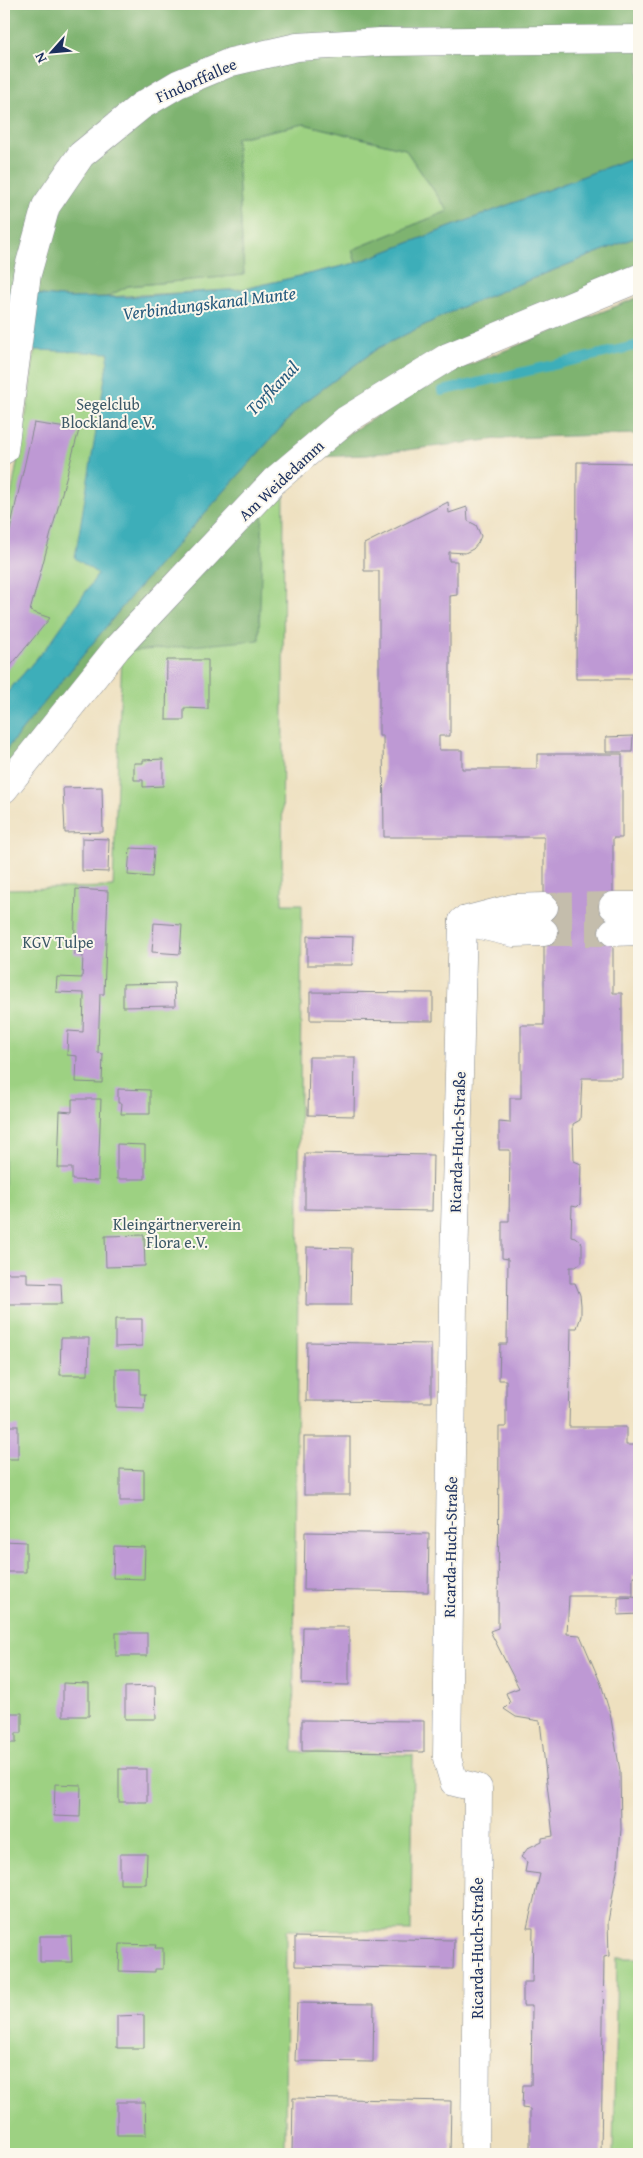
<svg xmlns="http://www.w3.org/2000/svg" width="643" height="2158" viewBox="0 0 643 2158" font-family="'Gentium Book Plus',serif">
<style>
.green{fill:#9dd182;stroke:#5c8070}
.forest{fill:#7eb370;stroke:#4c7167}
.water{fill:#3daeb9;stroke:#2c6e8c}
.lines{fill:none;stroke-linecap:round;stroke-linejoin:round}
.stream{stroke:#3daeb9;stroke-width:10}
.building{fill:#be99d4}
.minor-tunnel{stroke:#c4bdac;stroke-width:28;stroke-dasharray:28 14;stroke-linecap:butt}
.minor-casing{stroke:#84888e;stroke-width:29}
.minor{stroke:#fff;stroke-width:28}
.labels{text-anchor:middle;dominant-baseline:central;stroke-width:4;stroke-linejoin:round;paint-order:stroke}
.street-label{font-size:16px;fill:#1b2f5e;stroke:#fbf7ec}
.park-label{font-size:16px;fill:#3c5867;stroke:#fbf7ec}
.water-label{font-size:18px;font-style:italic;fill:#275b7e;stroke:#fbf7ec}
</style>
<rect width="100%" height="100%" fill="#fbf7ec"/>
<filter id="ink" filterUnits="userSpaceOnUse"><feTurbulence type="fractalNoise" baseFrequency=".02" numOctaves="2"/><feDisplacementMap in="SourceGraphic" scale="10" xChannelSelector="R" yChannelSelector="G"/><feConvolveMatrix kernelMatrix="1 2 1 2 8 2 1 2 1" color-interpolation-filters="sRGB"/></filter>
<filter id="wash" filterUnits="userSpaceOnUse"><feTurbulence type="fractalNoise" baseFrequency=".0096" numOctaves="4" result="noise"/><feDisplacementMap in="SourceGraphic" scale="20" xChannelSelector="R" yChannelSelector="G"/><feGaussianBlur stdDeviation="1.12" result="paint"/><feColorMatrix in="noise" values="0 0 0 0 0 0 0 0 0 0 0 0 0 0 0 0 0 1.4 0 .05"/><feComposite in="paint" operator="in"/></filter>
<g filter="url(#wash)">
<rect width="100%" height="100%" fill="#eee0bf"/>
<g class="green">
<path d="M304 124 405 149 448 211 352 250 356 263 243 289 107 297 128 286 244 275 236 138Z"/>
<path d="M37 332 269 335 50 643 4 696V534L28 403Z"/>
<path d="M284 485 282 904H302L293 1752 413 1755 411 1931 286 1930 285 2154H4V889L113 887 122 652Z"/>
<path d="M617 1958H639V2154H613Z"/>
</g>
<g class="forest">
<path d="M4 4H639V155L356 263 352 250 448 211 405 149 304 124 236 138 244 275 128 286 107 297 70 298 4 291Z"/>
<path d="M639 236V270L350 403 4 772V752L132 595 302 404 378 348 459 308Z"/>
<path d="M639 297V434L505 438 366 455 315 457 352 431 451 372Z"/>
<path d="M263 505 259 640 122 652Z"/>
</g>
<path class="water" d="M639 155V236L459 308 378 348 302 404 132 595 4 752V696L50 643 98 574 75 558 109 353 35 350 4 346V291L70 298 128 297 244 289 356 263Z"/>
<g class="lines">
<path class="stream" d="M442 391 639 345"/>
</g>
<g id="blocks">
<g class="building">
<path d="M34 423 79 430 30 611 50 618 4 674V556Z"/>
<path d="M577 462 639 463V679H576Z"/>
<path d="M448 502 449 513 467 507 468 521 476 525 481 536 478 543 473 549 465 553 449 552V561H457V595L450 596V736H439V750H462V769H537V754H622V838H613V993H622V1078H582L580 1120 573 1124 574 1161 581 1164 580 1204 577 1207 572 1206 571 1236 575 1237 582 1243V1262L576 1267H570V1283H575L580 1295 581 1305V1316L577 1328H571L569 1427H626V1445H639V1576H633V1596H569L567 1634 580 1635 601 1684 610 1713 620 1771 621 1829 618 1865 608 1922 609 1956 604 1957 601 2154H530V2109L522 2108 523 2085H531L532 2006H523V1982H532L533 1928H527L540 1874 525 1872 527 1862 521 1857 528 1848 542 1841V1838L553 1836 540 1721 516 1717 504 1709 510 1703 506 1693 519 1688 490 1631 498 1628 499 1427H506V1380H499L500 1344H507L508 1259 502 1258V1221H509L510 1150H499V1122L510 1123V1098H521V1025H544V837H384L383 736H379V571H364V544Z"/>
<path d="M167 660H208V709L184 708V720H166Z"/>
<path d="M633 736 632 752H606V737Z"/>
<path d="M163 759V786L143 787V780H134V763H143V760Z"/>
<path d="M102 787 103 832 65 833 63 788Z"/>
<path d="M82 838 109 839 108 872 82 871Z"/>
<path d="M130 848 154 849 152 877 128 875Z"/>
<path d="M76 889 108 891 104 994H100L98 1053 103 1054 102 1083 76 1082 77 1056 67 1055 68 1031 83 1032 84 993 56 992 57 977 82 978 83 955 74 954Z"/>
<path d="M154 923 182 925 180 954 152 952Z"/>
<path d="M307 936 353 937 352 965H307Z"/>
<path d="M174 983 175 1006 123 1007V984Z"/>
<path d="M310 992 433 993V1021L310 1020Z"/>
<path d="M309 1057H355L354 1116 308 1115Z"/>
<path d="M118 1089 150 1090V1114H121L122 1103H118Z"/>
<path d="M72 1099H101L98 1181 72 1180V1168H58L60 1111 72 1112Z"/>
<path d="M117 1144 145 1145V1179H117Z"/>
<path d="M305 1153 433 1155 432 1211 305 1209Z"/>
<path d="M144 1235 145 1266 106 1267 105 1236Z"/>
<path d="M307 1247 352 1248 351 1305H306Z"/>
<path d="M6 1273H27V1283L61 1284 62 1304H6Z"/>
<path d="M115 1319H142V1346L115 1347Z"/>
<path d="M61 1338H89L88 1375H60Z"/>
<path d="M307 1342 431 1344V1402L306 1401Z"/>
<path d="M116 1369H140V1394H145L144 1408 116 1407Z"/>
<rect x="4" y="1426" width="14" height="33"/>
<rect x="304" y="1437" width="46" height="58"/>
<path d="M120 1469 144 1470V1501H120Z"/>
<path d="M305 1532 429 1534 428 1592 304 1590Z"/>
<path d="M4 1541 26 1542V1572H4Z"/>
<path d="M114 1546 145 1547 144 1579 113 1578Z"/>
<path d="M639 1597V1614L618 1615V1598Z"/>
<path d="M303 1627H349V1685L302 1684Z"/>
<rect x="116" y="1633" width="31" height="23"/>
<path d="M63 1683 89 1684V1716H63Z"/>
<path d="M155 1686 156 1719H125V1687Z"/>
<path d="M4 1713H22V1733H16V1743H4Z"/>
<path d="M302 1720 424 1721V1752L302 1751Z"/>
<rect x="119" y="1769" width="28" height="33"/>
<path d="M55 1784 81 1785 80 1817 54 1816Z"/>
<path d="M120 1854H147L146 1884H120Z"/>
<path d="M40 1936H71L72 1962H40Z"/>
<path d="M295 1937 454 1940 453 1969 295 1966Z"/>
<path d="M120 1944 156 1945 155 1948H163V1969H155V1972L119 1971Z"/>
<path d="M297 2003 374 2004 373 2062 295 2061Z"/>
<path d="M144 2015V2048H117V2016Z"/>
<path d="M293 2098 451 2101 450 2154H292Z"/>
<path d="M117 2102H145L146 2135H117Z"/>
</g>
</g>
</g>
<g filter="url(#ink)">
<use href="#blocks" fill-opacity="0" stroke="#84888e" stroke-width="1"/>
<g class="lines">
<g class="minor-tunnel">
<path d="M544 907 613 906"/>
<path d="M544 932H613"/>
</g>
<g class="minor-casing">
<g id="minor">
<path d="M4 450 27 274 46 206 81 155 141 106 178 84 231 62 297 47 380 42 639 39"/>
<path d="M4 789 117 648 274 481 346 420 448 357 639 278"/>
<path d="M613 906H639"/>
<path d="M467 920 513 908 544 907"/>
<path d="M463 921 453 1304 447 1758 454 1782 478 1788 475 2154"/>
<path d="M463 921 514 933 544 932"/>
<path d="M613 932 639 931"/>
</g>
</g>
<use href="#minor" class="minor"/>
</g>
</g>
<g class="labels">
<g class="street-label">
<text transform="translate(196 80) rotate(-24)">Findorffallee</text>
<text transform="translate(281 480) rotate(-43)">Am Weidedamm</text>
<text transform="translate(457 1142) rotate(-88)">Ricarda-Huch-Straße</text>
<text transform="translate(450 1547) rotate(-89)">Ricarda-Huch-Straße</text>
<text transform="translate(477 1948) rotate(-90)">Ricarda-Huch-Straße</text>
</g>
<g class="park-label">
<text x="108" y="404">Segelclub<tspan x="108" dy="18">Blockland e.V.</tspan></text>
<text x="58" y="942">KGV Tulpe</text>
<text x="177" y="1224">Kleingärtnerverein<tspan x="177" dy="18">Flora e.V.</tspan></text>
</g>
<g class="water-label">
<text transform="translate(209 303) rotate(-7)">Verbindungskanal Munte</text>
<text transform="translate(272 388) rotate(-46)">Torfkanal</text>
</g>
</g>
<rect width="643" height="2158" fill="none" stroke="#fbf7ec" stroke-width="20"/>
<g transform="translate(52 52) rotate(243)" stroke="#fbf7ec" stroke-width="4" paint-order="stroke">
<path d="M0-4L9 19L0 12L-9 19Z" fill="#1b2f5e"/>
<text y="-8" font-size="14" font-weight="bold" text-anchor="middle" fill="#1b2f5e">N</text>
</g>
</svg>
